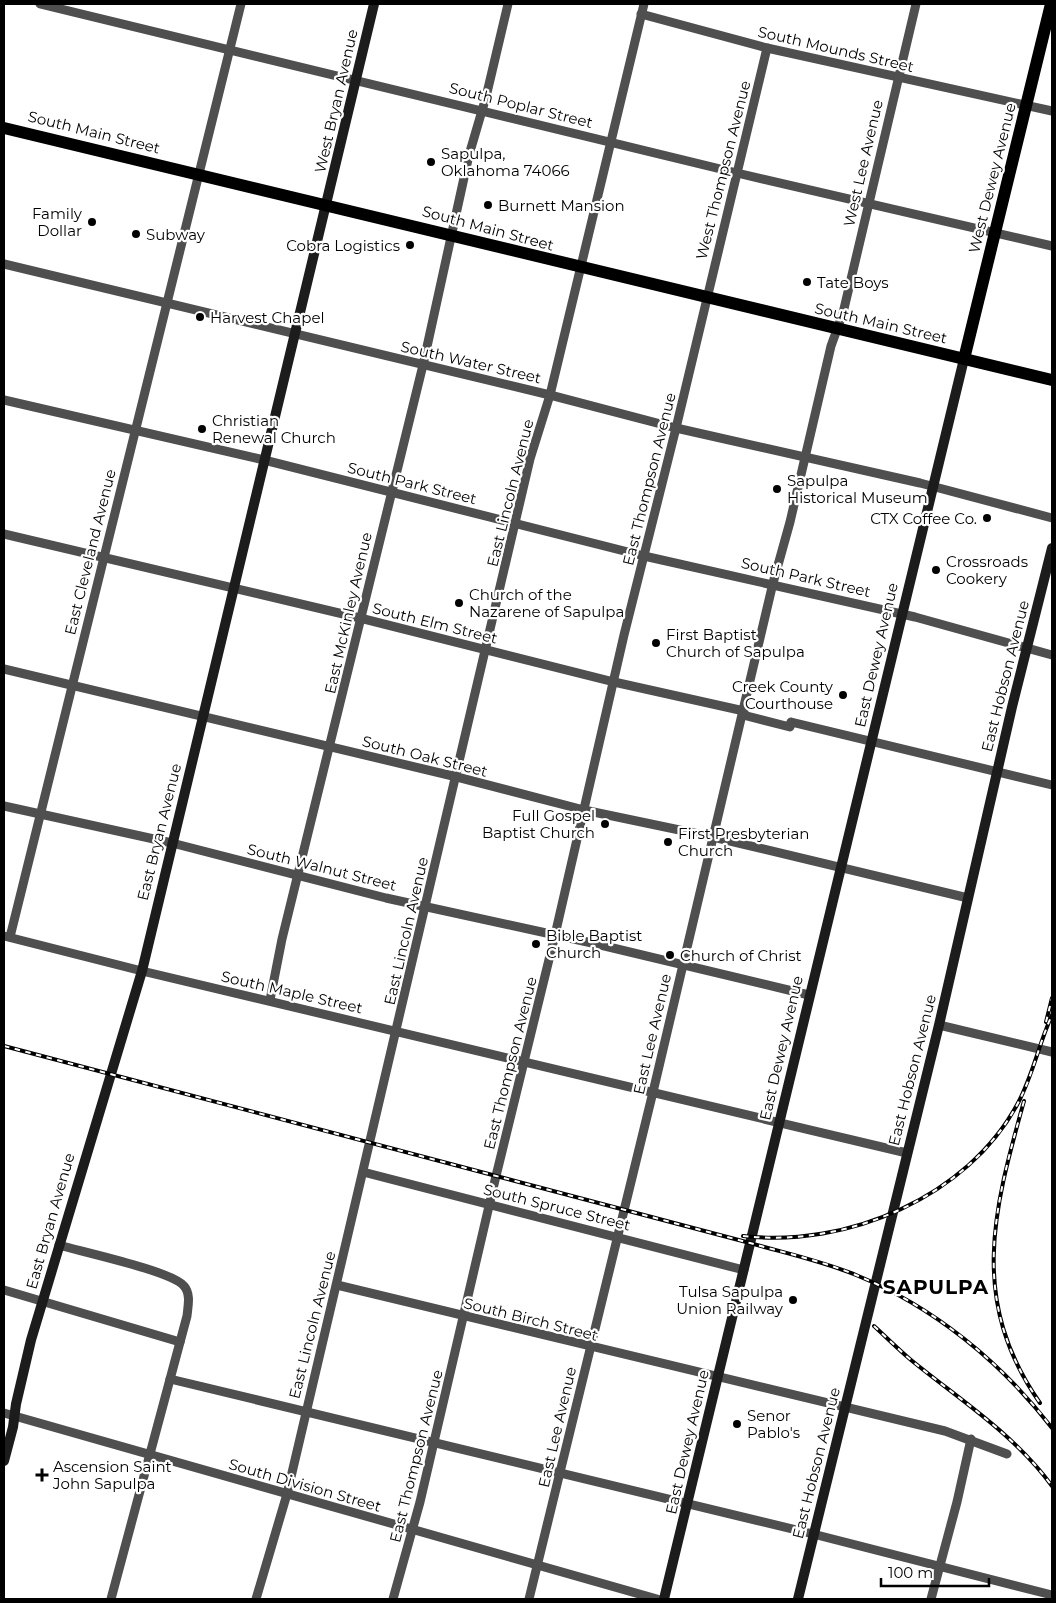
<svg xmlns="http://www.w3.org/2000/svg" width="1056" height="1603" viewBox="0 0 1056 1603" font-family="Montserrat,sans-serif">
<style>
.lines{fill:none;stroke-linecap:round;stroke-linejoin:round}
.street{stroke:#4f4f4f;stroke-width:9}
.secondary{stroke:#1c1c1c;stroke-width:10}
.primary{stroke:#000;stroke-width:12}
.rail-casing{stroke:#000;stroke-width:4}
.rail{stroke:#fff;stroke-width:2;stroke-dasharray:5.5;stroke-linecap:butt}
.poi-dot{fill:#000;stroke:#fff;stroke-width:2}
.labels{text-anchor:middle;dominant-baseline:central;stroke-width:4.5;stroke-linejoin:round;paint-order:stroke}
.street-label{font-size:15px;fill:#000;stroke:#fff}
.poi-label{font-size:15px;fill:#000;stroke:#fff;text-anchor:start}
.district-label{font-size:20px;font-weight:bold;letter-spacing:1px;fill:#000;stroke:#fff}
</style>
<rect width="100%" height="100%" fill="#fff"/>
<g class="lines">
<g class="street">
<path d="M40 4 737 173 1052 246"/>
<path d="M641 14 767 48 1052 111"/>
<path d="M4 264 550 395 676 428 920 483 1052 518"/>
<path d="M4 400 264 460 644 556 915 617 1052 655"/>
<path d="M4 534 360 618 614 682 744 711"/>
<path d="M4 669 457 777 584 810 713 837 968 898"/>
<path d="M743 715 790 727 791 722 1052 785"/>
<path d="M4 806 172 843 386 898 592 943 809 995"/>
<path d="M4 936 142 971 907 1153"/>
<path d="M10 937 241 4"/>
<path d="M270 1000 282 939 423 365 469 155 486 97 508 4"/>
<path d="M939 1025 1052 1052"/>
<path d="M363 1172 744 1270"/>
<path d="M59 1245C82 1252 172 1271 184 1286 191 1294 188 1306 187 1316L111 1599"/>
<path d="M337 1285 945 1431 1007 1454"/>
<path d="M4 1290 180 1342"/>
<path d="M170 1379 813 1534 1052 1595"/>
<path d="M4 1413 657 1599"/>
<path d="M256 1599 287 1494 530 459 550 395 644 4"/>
<path d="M393 1599 420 1502 496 1176 555 935 624 635 676 428 767 48"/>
<path d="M529 1599 653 1092 773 583 790 522 831 346 843 313 916 4"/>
<path d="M931 1599 957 1502 971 1439"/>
</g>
<g class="secondary">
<path d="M4 1461 13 1427 16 1404 31 1340 142 971 374 4"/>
<path d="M664 1599 964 359"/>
<path d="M798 1599 939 1025 1012 707 1052 548"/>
</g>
<g class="primary">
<path d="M4 128 1052 380"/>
<path d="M964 359 1051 4"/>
</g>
<g class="rail-casing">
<g id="rail">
<path d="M1046 1022 1052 998"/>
<path d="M4 1046 750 1243C785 1253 822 1261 856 1275 934 1307 1001 1362 1052 1428"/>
<path d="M1024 1101C993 1212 969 1301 1040 1403"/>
<path d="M743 1236C847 1248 968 1197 1018 1103 1033 1075 1039 1043 1052 1015"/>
<path d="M874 1326C886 1337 898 1349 911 1360 960 1400 1014 1434 1052 1486"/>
</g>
</g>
<use href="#rail" class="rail"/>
</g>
<g class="poi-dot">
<circle cx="431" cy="162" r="5"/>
<circle cx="488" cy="205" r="5"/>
<circle cx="92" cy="222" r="5"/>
<circle cx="136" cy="234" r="5"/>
<circle cx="410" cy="245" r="5"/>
<circle cx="807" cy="282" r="5"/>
<circle cx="200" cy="317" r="5"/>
<circle cx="202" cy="429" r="5"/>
<circle cx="777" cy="489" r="5"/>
<circle cx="987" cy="518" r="5"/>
<circle cx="936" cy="570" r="5"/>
<circle cx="459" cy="603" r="5"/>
<circle cx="656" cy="643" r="5"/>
<circle cx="843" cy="695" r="5"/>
<circle cx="605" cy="824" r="5"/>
<circle cx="668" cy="842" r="5"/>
<circle cx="536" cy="944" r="5"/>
<circle cx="670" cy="955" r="5"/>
<circle cx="793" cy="1300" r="5"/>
<circle cx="737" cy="1424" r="5"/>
<path d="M39.5 1467.5h5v5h5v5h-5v5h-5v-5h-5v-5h5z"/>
</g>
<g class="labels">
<g class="street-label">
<text transform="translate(836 49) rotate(13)">South Mounds Street</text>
<text transform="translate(336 101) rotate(-77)">West Bryan Avenue</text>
<text transform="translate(521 105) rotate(14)">South Poplar Street</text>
<text transform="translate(94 132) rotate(14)">South Main Street</text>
<text transform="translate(863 163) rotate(-77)">West Lee Avenue</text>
<text transform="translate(723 170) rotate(-76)">West Thompson Avenue</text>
<text transform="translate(992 178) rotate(-76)">West Dewey Avenue</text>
<text transform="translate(488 228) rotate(15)">South Main Street</text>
<text transform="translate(881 323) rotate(13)">South Main Street</text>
<text transform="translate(471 362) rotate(13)">South Water Street</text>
<text transform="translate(649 479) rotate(-76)">East Thompson Avenue</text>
<text transform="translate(412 483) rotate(14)">South Park Street</text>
<text transform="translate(510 493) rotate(-76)">East Lincoln Avenue</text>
<text transform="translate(90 552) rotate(-76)">East Cleveland Avenue</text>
<text transform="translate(806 577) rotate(13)">South Park Street</text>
<text transform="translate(348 613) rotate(-77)">East McKinley Avenue</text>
<text transform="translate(435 623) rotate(14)">South Elm Street</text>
<text transform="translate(876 655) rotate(-77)">East Dewey Avenue</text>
<text transform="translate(1005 676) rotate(-76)">East Hobson Avenue</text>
<text transform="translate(425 756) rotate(14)">South Oak Street</text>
<text transform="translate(159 832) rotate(-76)">East Bryan Avenue</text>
<text transform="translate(322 867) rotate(14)">South Walnut Street</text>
<text transform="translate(406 931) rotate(-77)">East Lincoln Avenue</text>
<text transform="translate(292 992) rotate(13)">South Maple Street</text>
<text transform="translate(652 1034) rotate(-77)">East Lee Avenue</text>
<text transform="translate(781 1048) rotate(-77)">East Dewey Avenue</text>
<text transform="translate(510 1063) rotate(-76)">East Thompson Avenue</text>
<text transform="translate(912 1070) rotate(-76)">East Hobson Avenue</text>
<text transform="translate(557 1207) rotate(14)">South Spruce Street</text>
<text transform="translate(50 1221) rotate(-74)">East Bryan Avenue</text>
<text transform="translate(531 1319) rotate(14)">South Birch Street</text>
<text transform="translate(312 1325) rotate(-76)">East Lincoln Avenue</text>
<text transform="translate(557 1427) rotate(-77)">East Lee Avenue</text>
<text transform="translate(687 1442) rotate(-77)">East Dewey Avenue</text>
<text transform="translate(416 1456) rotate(-76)">East Thompson Avenue</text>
<text transform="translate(816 1463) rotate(-76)">East Hobson Avenue</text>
<text transform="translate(305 1485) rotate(16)">South Division Street</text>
</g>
<g class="poi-label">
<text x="441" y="153">Sapulpa,<tspan x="441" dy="17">Oklahoma 74066</tspan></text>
<text x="498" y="205">Burnett Mansion</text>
<text x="82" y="213" text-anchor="end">Family<tspan x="82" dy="17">Dollar</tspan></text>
<text x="146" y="234">Subway</text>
<text x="400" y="245" text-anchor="end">Cobra Logistics</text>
<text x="817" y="282">Tate Boys</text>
<text x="210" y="317">Harvest Chapel</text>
<text x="212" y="420">Christian<tspan x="212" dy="17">Renewal Church</tspan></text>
<text x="787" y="480">Sapulpa<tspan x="787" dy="17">Historical Museum</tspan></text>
<text x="977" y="518" text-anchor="end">CTX Coffee Co.</text>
<text x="946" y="561">Crossroads<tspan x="946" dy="17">Cookery</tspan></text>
<text x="469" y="594">Church of the<tspan x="469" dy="17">Nazarene of Sapulpa</tspan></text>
<text x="666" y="634">First Baptist<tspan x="666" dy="17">Church of Sapulpa</tspan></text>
<text x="833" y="686" text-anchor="end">Creek County<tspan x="833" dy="17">Courthouse</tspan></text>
<text x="595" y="815" text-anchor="end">Full Gospel<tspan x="595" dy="17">Baptist Church</tspan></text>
<text x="678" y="833">First Presbyterian<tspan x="678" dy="17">Church</tspan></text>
<text x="546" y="935">Bible Baptist<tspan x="546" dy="17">Church</tspan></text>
<text x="680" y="955">Church of Christ</text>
<text x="783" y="1291" text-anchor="end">Tulsa Sapulpa<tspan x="783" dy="17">Union Railway</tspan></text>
<text x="747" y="1415">Senor<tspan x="747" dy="17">Pablo's</tspan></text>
<text x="53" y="1466">Ascension Saint<tspan x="53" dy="17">John Sapulpa</tspan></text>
</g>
<g class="district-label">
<text x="936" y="1287">SAPULPA</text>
</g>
</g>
<rect width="1056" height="1603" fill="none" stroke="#000000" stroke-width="10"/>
<path d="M881 1578v8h108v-8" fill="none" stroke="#000000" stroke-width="2.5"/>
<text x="888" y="1578" font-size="15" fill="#000000" stroke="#ffffff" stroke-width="4" paint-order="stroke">100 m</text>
</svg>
